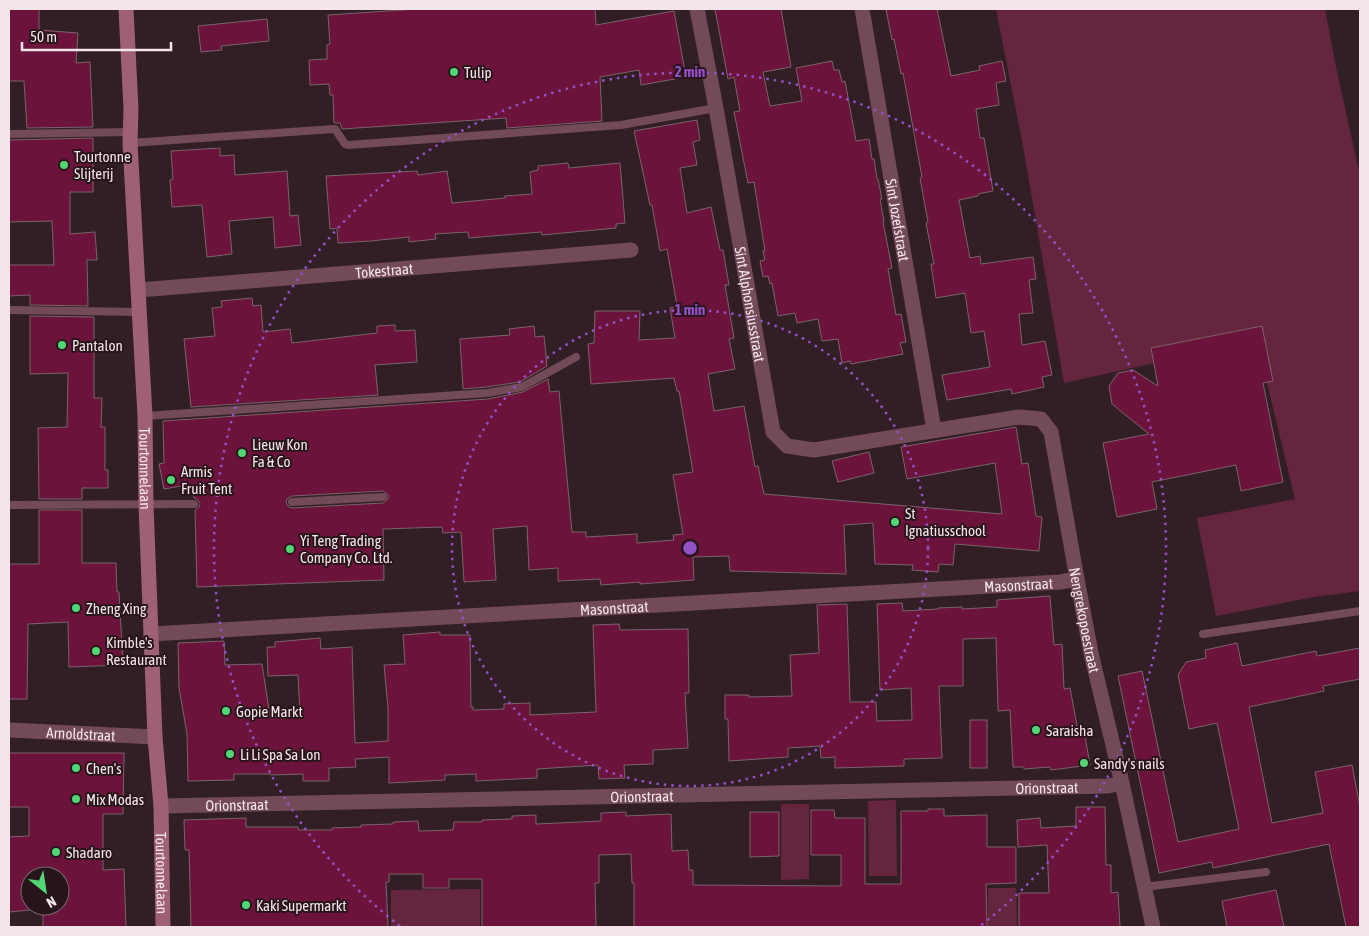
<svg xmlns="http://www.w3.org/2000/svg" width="1369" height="936" viewBox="0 0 1369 936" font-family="'Asap Condensed',sans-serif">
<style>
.green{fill:#66253e}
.building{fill:#6c133b;stroke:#7a636a;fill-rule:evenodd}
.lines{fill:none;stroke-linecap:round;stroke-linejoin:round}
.lane{stroke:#734b58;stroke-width:8}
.street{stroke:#734b58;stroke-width:15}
.secondary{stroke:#9f6075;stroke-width:15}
.ring{fill:none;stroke:#9351c7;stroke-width:2.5;stroke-dasharray:2.5 5}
.poi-dot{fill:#52d673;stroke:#27151b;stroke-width:2}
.labels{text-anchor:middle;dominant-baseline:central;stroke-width:4;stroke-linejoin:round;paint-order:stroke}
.poi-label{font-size:15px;fill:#f3e5e9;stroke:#27151b;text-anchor:start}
.street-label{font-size:15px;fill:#f3e5e9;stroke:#27151b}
.centre{fill:#9351c7;stroke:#27151b;stroke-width:2.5}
.ring-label{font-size:15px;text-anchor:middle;font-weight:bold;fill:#9351c7;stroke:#27151b;stroke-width:4;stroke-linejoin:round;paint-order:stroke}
</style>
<rect width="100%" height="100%" fill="#311f25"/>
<g class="green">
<path d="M996 9H1325L1336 67 1360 176V591L1314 597 1216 616 1197 518 1295 499 1261 358 1258 340 1064 383 1023 146Z"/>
<path d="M896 800 897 876H869L868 801Z"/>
<path d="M781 804H809V879L781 880Z"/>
<path d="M988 888H1016L1017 927H988Z"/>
<path d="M480 889V927H391V890Z"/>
</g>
<g class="building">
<path d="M9 9H39V30L78 33 76 63 90 62 93 127 27 128 24 81H9Z"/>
<path d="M417 9H595L596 25 674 11 686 77 641 85 639 70 600 77 602 121 507 128 506 118 342 129 340 123H334L333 95H330L329 84 310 85 309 60 327 59V45L330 44 328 15Z"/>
<path d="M715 9H781L791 67 763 72 770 106 802 101 796 68 832 61 834 70H839L842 82 845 81 856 141 869 139 872 159H874L877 179H878L882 199H880L884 222H883L892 268 888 269 896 315 901 314 906 342 900 343 903 354 851 364 850 361 842 363 838 339 822 341 818 319 797 323 795 313 778 316 772 283 770 284 768 276 763 277 760 261 765 260 763 251H765L754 182 748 183 734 112 740 111 734 77 728 79Z"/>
<path d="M886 9H937L951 76 980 70 979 66 1002 61 1006 81 996 83 999 105 976 109 980 138H984L993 191 978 194V196L959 200 970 258 980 256 981 264 1033 257 1036 279 1029 280 1033 313 1019 314 1022 345 1045 341 1052 375 1042 377 1044 387 1012 394 1011 389 947 400 942 375 990 367 984 331 971 333 965 293 936 298 931 264H934L926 223 928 222 920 178 922 177 903 73 901 74 894 39 892 40Z"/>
<path d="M267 19 269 41 221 46 222 50 201 52 198 26Z"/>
<path d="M697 120 700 140 693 142 697 165 680 168 687 213 711 207 720 250H723L729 285H725L734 338 729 339 735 369 708 374 714 411 744 406 755 467 758 466 764 494 1002 514 995 463 907 479 901 447 1016 427 1022 464 1028 463 1036 516 1042 517 1039 551 955 544 953 565 939 564 938 572 912 570 913 565 875 564 873 523 844 525 846 574 730 571 729 556 693 557 694 580 640 584V582L601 585 600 579 558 581V568L529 570 527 526 493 529 496 580 464 582 461 532 443 533 442 527 383 529 384 580 197 587 195 510 199 507 200 503 197 499 194 498 193 484 164 489 159 464 164 463 163 421 488 399 523 392 548 379 550 392 559 391 572 532H586V537L637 534V543L674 540 673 535 683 534 673 475 693 472 679 391H677L674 378 591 384 588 344 594 343 595 311H640L639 340 675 338 670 308 677 306 667 249 660 251 652 205H650L634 131ZM383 491 387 494 389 497 386 501 383 503 292 508 289 507 286 503 287 499 292 496Z"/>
<path d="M93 138V192H70V234L95 232 97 260H87L88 306 30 305V295L9 296V265H54L52 221 9 222V140Z"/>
<path d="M220 148V156L234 155 235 175 287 171 290 216 298 215 301 245 275 248 273 217 229 221 232 254 207 257 202 205 172 207 170 180 173 179 171 151Z"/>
<path d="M568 163 569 168 620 163 625 223 616 224V228L542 235 541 232 469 238 468 232 435 234 436 239 409 242V237L371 241 338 243 337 228 330 229 326 176 417 171 418 175 447 171 452 203 505 198V196L532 194 530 172 538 170V166Z"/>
<path d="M252 298 253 306 261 305 263 332 290 329 292 343 377 333V326L395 325V331L415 330 417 362 375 365 378 395 191 407 184 339 215 336 212 308 222 307 221 301Z"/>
<path d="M30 316 94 317V398H102L101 427H105V470H108V488H82V499H39L38 428 67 427 68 373 30 374Z"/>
<path d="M534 326 535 337 544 336 547 366 520 382 486 387 463 389 460 339 510 335 509 329Z"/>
<path d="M1262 326 1273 381 1263 383 1283 482 1241 491 1236 465 1152 482 1157 509 1117 517 1103 443 1149 434 1112 404 1109 386 1118 373 1133 370 1158 386 1151 348Z"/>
<path d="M869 452 874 473 838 482 832 461Z"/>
<path d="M39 510H82V563H116L117 592H119L123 665 69 667 68 622 28 624 27 699H9V564H39Z"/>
<path d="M1050 596 1054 645 1062 644 1064 689 1070 688 1079 736H1085L1090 765 1051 770 1050 767 1024 769V767H1013L1010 710 998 711 996 638 963 639V686H939L942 758 904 759V766L835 768V757L821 758 820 746 788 748V757L729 761 728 719H725V695H749V697L792 696 790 655 819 653 817 605 847 604 850 702H876L877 721 912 720 911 688 880 690 877 604 902 603 903 611 938 609V608L962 607V609L997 607V600Z"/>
<path d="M619 624 620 630 688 629 689 693H685L688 748 653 750V764L624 765 625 778 599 779 598 765 537 769V778L476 781V774L445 775V780L389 783V757L355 759 356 767 329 768V781H303V774L271 775V774H234V780L188 781 187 734 179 688 178 643 224 641 225 665 262 664 270 716 300 715 298 675 268 676 267 647H275V642L320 638 321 649 352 647 355 743 388 741V708L384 665 405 664 403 635 440 632V635H470L471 707H473V710L504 709V704L530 703V715L596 712 593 625Z"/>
<path d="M1237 643 1242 666 1316 651 1317 656 1360 648V679L1323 686 1324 691 1249 707 1272 823 1323 813 1315 772 1352 765 1360 807V927H1346L1329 844 1213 868 1212 862 1159 873 1118 676 1142 671 1178 842 1239 829 1217 723 1189 729 1178 675 1186 662 1206 658 1205 650Z"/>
<rect x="970" y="720" width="17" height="48"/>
<path d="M9 753H124L123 814H103V870L124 869 126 927H43V906H60V876H30V910L9 912V837L29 836V807H9Z"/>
<path d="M1076 807H1105L1106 865H1111V893L1118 892 1120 927H1019V893H1049L1047 845 1018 847 1017 820 1040 818 1041 828 1076 826Z"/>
<path d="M928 809H944V816L987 815V847H1016V883L986 884 987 927H634V883H632L631 854 599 855V883H595L596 927H482V879H449V888H423V874H389V882H386L388 927H191L189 850H185L184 820 246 818V827H298V830H332V828L361 827V825L393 824V822L418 821 419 831 453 830 454 822H482V820L512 819V816L536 815V824L601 821V813L626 812V816L671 814 672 851 688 850 689 870H693V885L841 886V855H811V810H834L835 818H865V884H901V811H928Z"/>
<path d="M750 812H779V856L750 857Z"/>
<path d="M1276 890 1284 927H1227L1222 901Z"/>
</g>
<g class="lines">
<g class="lane">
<path d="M9 134 131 132"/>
<path d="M130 143 334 129H335L345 144 348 145 621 125 716 108"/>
<path d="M9 310 139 312"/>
<path d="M145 416 487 393 522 387 576 357"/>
<path d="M292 502 383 497"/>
<path d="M9 505 194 504"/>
<path d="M1203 634 1360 611"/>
<path d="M1144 887 1266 872"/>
</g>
<g class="street">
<path id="s1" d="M697 9 716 108 773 432 787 446 814 450 1019 417 1041 419 1051 432 1077 579 1091 653 1122 783 1153 927"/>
<path id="s2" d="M862 9 934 430"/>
<path id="s3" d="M139 290 631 250"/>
<path id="s4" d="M151 634 1060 582 1077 579"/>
<path id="s5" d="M9 730 155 737"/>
<path id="s6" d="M161 806 1108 786 1122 783"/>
</g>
<path class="secondary" id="s7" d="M126 9 131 109 130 143 145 416 146 505 155 737 161 806 163 927"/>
</g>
<g class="ring">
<circle cx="690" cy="548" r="238"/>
<path d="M400 926A476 476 0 1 1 980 926"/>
</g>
<g class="poi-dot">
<circle cx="454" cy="72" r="5"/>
<circle cx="64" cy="165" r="5"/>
<circle cx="62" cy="345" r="5"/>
<circle cx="242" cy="453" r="5"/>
<circle cx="171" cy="480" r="5"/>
<circle cx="895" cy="522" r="5"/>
<circle cx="290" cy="549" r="5"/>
<circle cx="76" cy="608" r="5"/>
<circle cx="96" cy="651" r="5"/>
<circle cx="226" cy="711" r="5"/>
<circle cx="1036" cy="730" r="5"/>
<circle cx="230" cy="754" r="5"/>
<circle cx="1084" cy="763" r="5"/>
<circle cx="76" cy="768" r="5"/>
<circle cx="76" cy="799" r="5"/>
<circle cx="56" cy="852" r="5"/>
<circle cx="246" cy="905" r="5"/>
</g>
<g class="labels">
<g class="poi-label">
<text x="464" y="72">Tulip</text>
<text x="74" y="156">Tourtonne<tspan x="74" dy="17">Slijterij</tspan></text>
<text x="72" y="345">Pantalon</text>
<text x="252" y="444">Lieuw Kon<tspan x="252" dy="17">Fa &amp; Co</tspan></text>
<text x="181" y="471">Armis<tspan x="181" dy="17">Fruit Tent</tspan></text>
<text x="905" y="513">St<tspan x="905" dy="17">Ignatiusschool</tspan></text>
<text x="300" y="540">Yi Teng Trading<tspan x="300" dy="17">Company Co. Ltd.</tspan></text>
<text x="86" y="608">Zheng Xing</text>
<text x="106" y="642">Kimble's<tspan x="106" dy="17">Restaurant</tspan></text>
<text x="236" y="711">Gopie Markt</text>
<text x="1046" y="730">Saraisha</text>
<text x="240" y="754">Li Li Spa Sa Lon</text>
<text x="1094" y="763">Sandy's nails</text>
<text x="86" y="768">Chen's</text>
<text x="86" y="799">Mix Modas</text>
<text x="66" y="852">Shadaro</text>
<text x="256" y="905">Kaki Supermarkt</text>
</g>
<g class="street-label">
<text stroke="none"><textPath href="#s2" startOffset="214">Sint Jozefstraat</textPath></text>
<text stroke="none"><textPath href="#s3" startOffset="246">Tokestraat</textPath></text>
<text stroke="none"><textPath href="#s1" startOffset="300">Sint Alphonsiusstraat</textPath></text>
<text stroke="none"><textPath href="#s7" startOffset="460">Tourtonnelaan</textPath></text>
<text stroke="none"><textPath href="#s4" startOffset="869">Masonstraat</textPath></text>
<text stroke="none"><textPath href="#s4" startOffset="464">Masonstraat</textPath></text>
<text stroke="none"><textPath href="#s1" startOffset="914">Nengrekopoestraat</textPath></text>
<text stroke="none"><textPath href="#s5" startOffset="72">Arnoldstraat</textPath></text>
<text stroke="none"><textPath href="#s6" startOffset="886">Orionstraat</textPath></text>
<text stroke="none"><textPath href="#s6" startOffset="481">Orionstraat</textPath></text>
<text stroke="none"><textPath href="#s6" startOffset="76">Orionstraat</textPath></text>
<text stroke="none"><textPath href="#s7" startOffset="865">Tourtonnelaan</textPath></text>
</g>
</g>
<circle cx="690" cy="548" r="8" class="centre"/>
<g class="ring-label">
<text x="690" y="77">2 min</text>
<text x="690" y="315">1 min</text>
</g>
<rect width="1369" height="936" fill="none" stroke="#f3e5e9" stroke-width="20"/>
<g transform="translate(45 891) rotate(150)"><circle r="24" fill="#27151b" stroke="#79686d"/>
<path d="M0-4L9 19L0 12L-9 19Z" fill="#52d673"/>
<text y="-8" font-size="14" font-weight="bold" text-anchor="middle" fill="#f3e5e9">N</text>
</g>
<path d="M22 42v8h149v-8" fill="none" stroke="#f3e5e9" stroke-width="2.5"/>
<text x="30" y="42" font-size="15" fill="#f3e5e9" stroke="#27151b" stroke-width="4" paint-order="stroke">50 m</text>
</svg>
